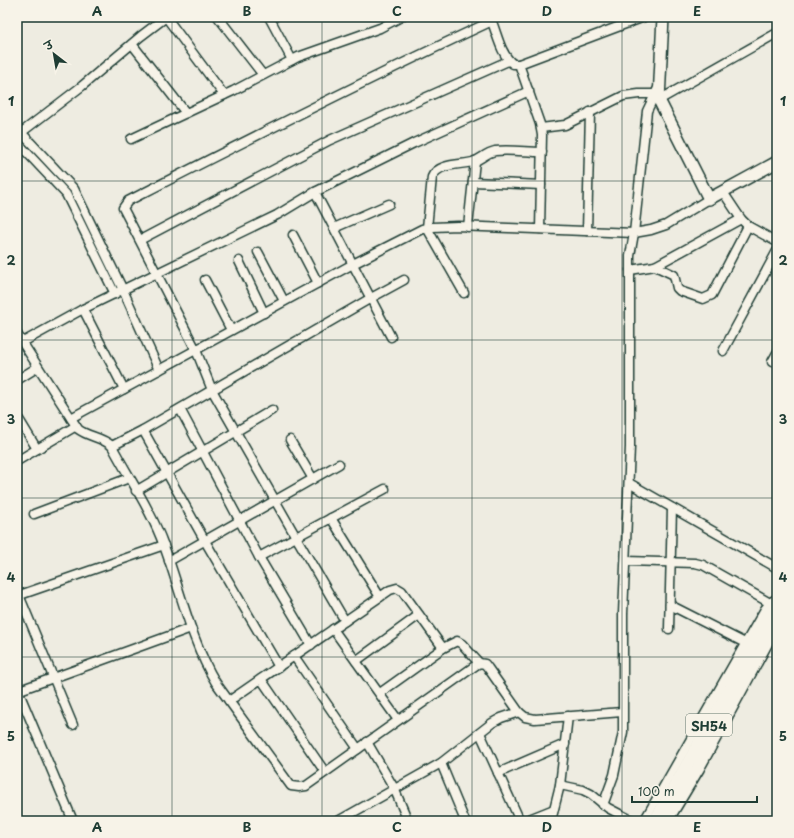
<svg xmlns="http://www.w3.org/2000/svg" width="794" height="838" viewBox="0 0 794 838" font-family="'Playpen Sans','Playpen Sans Deva',sans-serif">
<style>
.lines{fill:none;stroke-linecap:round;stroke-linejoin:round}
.minor-casing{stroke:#1f3d34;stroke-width:11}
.secondary-casing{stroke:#1f3d34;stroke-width:14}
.primary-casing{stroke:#1f3d34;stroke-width:15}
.minor{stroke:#f7f3e8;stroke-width:8}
.secondary{stroke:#f7f3e8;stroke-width:11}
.primary{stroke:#f7f3e8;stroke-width:12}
.grid{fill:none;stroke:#1f3d34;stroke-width:1;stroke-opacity:0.55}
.labels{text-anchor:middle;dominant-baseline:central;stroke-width:3.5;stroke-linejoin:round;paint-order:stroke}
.shield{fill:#f7f3e8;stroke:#60746a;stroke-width:1}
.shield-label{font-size:13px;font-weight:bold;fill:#1f3d34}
.neatline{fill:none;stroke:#1f3d34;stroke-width:1.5}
.grid-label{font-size:13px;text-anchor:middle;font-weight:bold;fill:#1f3d34}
</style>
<rect width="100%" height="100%" fill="#eeece1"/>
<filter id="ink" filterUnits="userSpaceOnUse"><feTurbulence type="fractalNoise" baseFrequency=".025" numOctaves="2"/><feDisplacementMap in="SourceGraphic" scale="8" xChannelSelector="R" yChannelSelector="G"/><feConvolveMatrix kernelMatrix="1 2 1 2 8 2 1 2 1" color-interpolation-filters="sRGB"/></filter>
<g filter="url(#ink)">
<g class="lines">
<g class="minor-casing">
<g id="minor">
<path d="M166 17 224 95"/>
<path d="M218 17 263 75"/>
<path d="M269 17 292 60"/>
<path d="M490 17C497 32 500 54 513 64H519L644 17"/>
<path d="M132 44 186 113"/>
<path d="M519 64 540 124 542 135 540 229"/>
<path d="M659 100 777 33"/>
<path d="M17 128 74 189 123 290 159 370"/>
<path d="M541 128 565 125 623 96 639 94H655"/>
<path d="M18 135 82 86 141 36 166 17"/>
<path d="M131 139 233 91 298 57 380 28 401 17"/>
<path d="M17 142 66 194 115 294"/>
<path d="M473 182 541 185"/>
<path d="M315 192 391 337"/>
<path d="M723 192 741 219 748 226 777 242"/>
<path d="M468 227 475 161"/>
<path d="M334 228 389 204"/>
<path d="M587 231 590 112"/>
<path d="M293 235 318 283"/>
<path d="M140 240 330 140 508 61"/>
<path d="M258 252 284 301"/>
<path d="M239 261 264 313"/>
<path d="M655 266 674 275 677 288 680 291 703 299 712 295 748 226"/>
<path d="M630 270 655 266 741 219"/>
<path d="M205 280 231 330"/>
<path d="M464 293 427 228 432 177C438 163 460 165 473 162 481 159 486 153 495 151 509 149 527 152 542 152"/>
<path d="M83 309 124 389"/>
<path d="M17 334 78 429C88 437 102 437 112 446 129 478 152 512 164 546 181 592 191 641 216 683L291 786 299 787 306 786 479 663 485 664 488 668 519 712 525 717 535 719 622 712"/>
<path d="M23 342 83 309 277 215 315 192 414 143 529 91"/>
<path d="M723 351 777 251"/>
<path d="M772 362 777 353"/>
<path d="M17 380 38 367"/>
<path d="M180 409 259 557 311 645"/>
<path d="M17 416 37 449"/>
<path d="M71 418 353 264 422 229 433 227 458 226 634 233 651 230 666 225 709 199"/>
<path d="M143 430 205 541 279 667"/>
<path d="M290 440 313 479"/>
<path d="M112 446 143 430 371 298 404 280"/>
<path d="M17 461 76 426"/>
<path d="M629 483 777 568"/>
<path d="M136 491 272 410"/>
<path d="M34 514 129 478"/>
<path d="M331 518 380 597"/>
<path d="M259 557 385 489"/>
<path d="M169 561 339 464"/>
<path d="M626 561 695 563 703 565 770 603"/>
<path d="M19 595 73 725"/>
<path d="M17 596 164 545"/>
<path d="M670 605 745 643"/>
<path d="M345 621 296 537 212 390 196 350 123 208 128 201C249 139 369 78 492 21"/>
<path d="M333 629 398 720"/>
<path d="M669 629 672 508"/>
<path d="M294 656 358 749"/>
<path d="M356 661 419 615"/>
<path d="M261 679 325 772"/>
<path d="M17 688 73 821"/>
<path d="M17 691 191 628"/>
<path d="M380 693 443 648 457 641 462 644 479 663"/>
<path d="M229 701 390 590 397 588 402 591 443 648"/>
<path d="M480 733 520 821"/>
<path d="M367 742 394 788 408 821"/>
<path d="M441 763 465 821"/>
<path d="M498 773 565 744"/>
<path d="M560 785 583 790 591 794 608 808 633 821"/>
<path d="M603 805 614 775 623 732V614L630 447V256L634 233 647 111 658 88"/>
<path d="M338 821 441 763 492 723 501 718 519 712"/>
<path d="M524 821 554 809"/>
<path d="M551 821 560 785 568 716"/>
<path d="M644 821 765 609 770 603 777 598"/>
</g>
</g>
<g class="secondary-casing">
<path id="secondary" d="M663 17 659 100 709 199 777 162"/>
</g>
<g class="primary-casing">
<g id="primary">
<path d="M655 821 764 629 777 602"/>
<path d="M666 821 698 768 777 623"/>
</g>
</g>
<use href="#minor" class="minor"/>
<use href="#secondary" class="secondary"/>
<use href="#primary" class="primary"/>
</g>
</g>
<path class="grid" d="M172 17V821M322 17V821M472 17V821M622 17V821M17 181H777M17 340H777M17 498H777M17 657H777"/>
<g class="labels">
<rect class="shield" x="686" y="714" width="46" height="22" rx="3"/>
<g class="shield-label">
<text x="709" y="725">SH54</text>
</g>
</g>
<rect width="794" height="838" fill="none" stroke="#f7f3e8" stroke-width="44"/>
<g transform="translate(54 54) rotate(329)" stroke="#f7f3e8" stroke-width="3" paint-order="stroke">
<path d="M0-3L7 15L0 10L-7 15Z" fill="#1f3d34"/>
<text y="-6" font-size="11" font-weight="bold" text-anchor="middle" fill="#1f3d34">उ</text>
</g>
<path d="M632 796v6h125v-6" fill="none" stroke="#1f3d34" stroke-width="2"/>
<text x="638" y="796" font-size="12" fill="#1f3d34" stroke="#f7f3e8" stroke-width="3" paint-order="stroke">100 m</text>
<rect x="22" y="22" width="750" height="794" class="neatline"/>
<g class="grid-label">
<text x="97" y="16">A</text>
<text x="247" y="16">B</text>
<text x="397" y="16">C</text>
<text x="547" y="16">D</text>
<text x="697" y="16">E</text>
<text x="11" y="106">1</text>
<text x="783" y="106">1</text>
<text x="11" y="265">2</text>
<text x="783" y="265">2</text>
<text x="11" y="424">3</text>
<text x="783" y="424">3</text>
<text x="11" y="582">4</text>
<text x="783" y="582">4</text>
<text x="11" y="741">5</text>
<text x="783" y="741">5</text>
<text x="97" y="832">A</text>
<text x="247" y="832">B</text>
<text x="397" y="832">C</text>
<text x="547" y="832">D</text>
<text x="697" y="832">E</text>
</g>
</svg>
